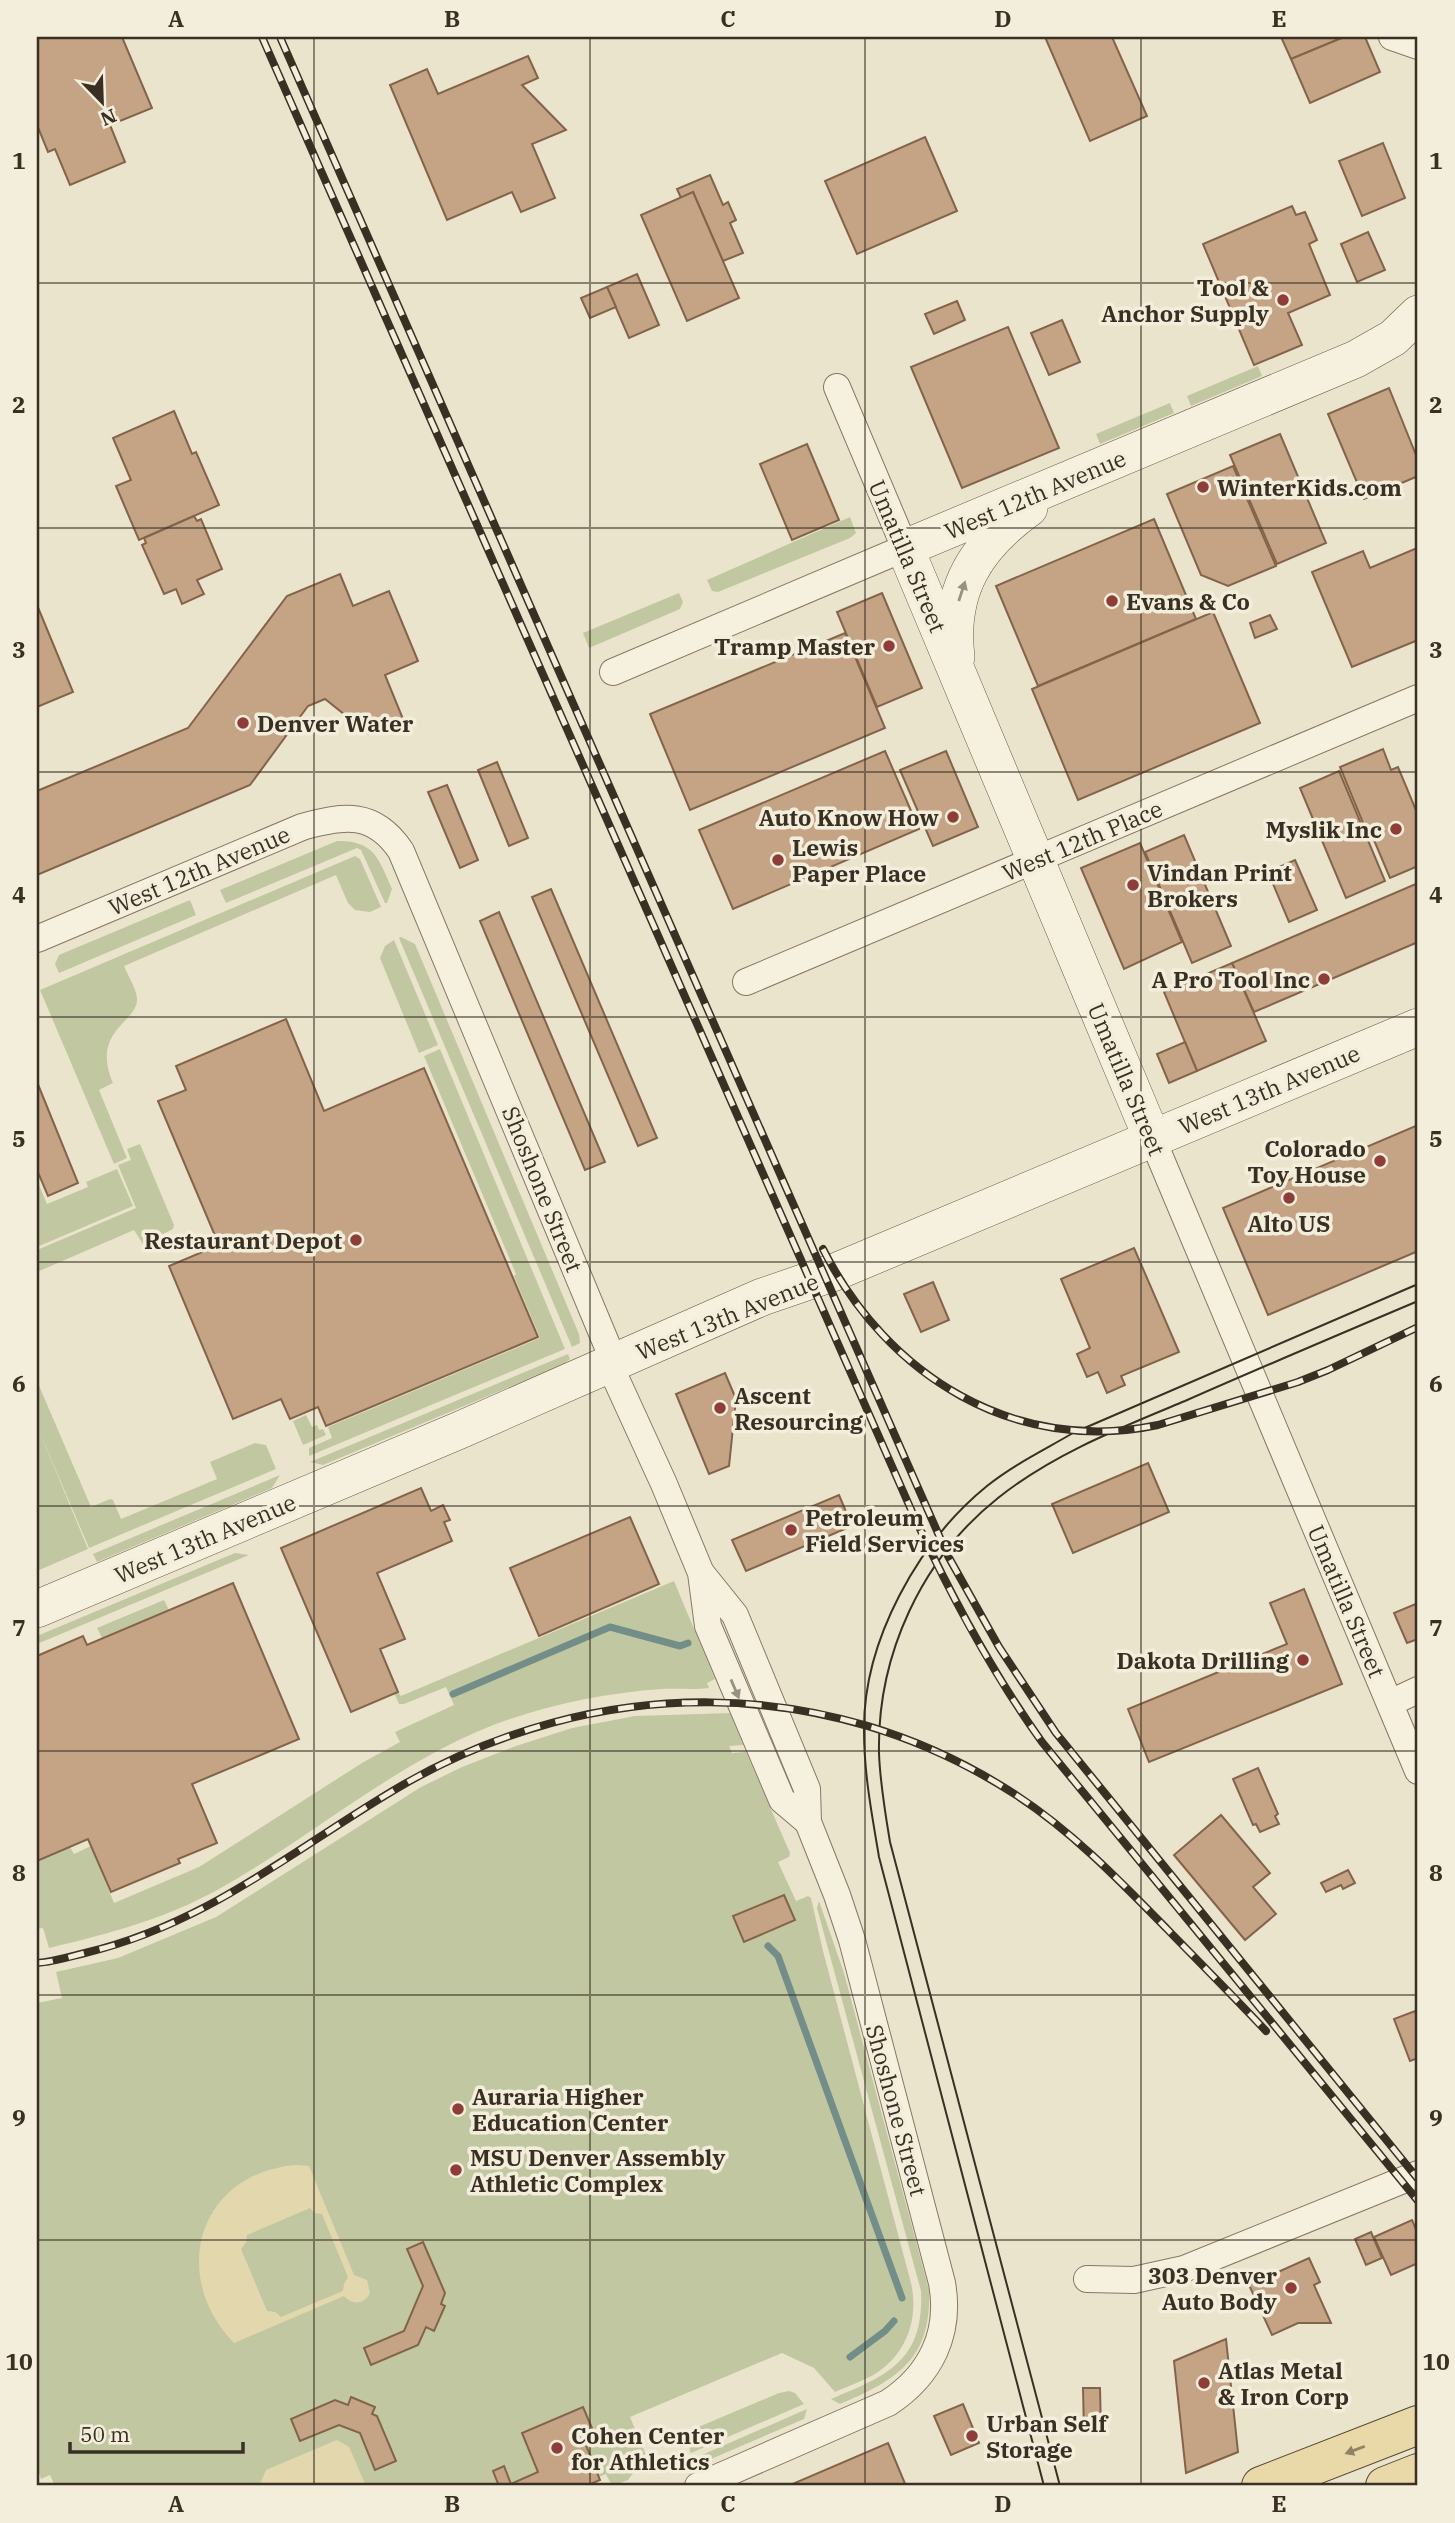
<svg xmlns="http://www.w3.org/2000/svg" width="1455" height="2523" viewBox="0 0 1455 2523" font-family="'IBM Plex Serif',serif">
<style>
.green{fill:#c1c8a1}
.sand{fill:#e3d8ad;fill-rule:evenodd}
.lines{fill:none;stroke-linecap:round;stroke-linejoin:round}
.stream{stroke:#738e89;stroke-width:7}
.building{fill:#c5a486;stroke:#83644a;stroke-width:2}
.street-casing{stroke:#867762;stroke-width:28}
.secondary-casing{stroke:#695944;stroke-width:38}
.primary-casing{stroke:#554635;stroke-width:40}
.street{stroke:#f6f1df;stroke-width:26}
.secondary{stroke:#f6f1df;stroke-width:37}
.primary{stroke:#e9d9a9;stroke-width:38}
.tram{stroke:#392f23;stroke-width:2}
.rail-casing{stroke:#392f23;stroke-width:8}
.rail{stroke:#f3eedb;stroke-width:5;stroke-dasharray:16;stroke-linecap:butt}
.oneway{fill:#989081}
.oneway2{fill:#918466}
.grid{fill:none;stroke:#392f23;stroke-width:2;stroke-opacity:0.55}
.poi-dot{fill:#8f3d38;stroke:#f3eedb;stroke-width:2.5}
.labels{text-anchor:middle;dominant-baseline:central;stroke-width:7;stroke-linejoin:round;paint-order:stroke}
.poi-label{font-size:23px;font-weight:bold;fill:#392f23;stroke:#f3eedb;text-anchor:start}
.street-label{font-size:23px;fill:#392f23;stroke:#f3eedb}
.neatline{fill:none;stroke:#392f23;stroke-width:2.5}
.grid-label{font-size:23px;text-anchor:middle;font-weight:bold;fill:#392f23}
</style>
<rect width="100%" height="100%" fill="#ebe4cc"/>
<g class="green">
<path d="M1258 366 1262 376 1191 406 1187 396Z"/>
<path d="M1170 403 1174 413 1100 444 1096 434Z"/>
<path d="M850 517 856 533 850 538 718 592 712 591 707 580Z"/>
<path d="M679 593 683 602 680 609 589 648 583 633Z"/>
<path d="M337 841C374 840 379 859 392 889L387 903H385L361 850 357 848 226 903 220 890Z"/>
<path d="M355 856 360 859 381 907 370 912 355 910 348 903 336 875 124 966C128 976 136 988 137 998 139 1022 90 1030 113 1083L99 1090 127 1158 114 1164 40 990Z"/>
<path d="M190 900 196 915 59 973 55 964 59 955Z"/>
<path d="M401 937 415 944 579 1334 580 1343 572 1347 399 938Z"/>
<path d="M394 940 438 1045 419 1053 380 958 385 946Z"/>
<path d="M440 1049 565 1349 309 1456V1448L332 1438 328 1427 540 1338 514 1276 516 1274 424 1056Z"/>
<path d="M140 1144 174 1225 173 1229 143 1244 134 1230 37 1272V1250L136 1208 118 1165 131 1160 127 1149Z"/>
<path d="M117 1169 133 1206 37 1247V1180L47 1204 88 1187 86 1182Z"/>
<path d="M568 1354 570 1359 564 1364 323 1465 310 1462Z"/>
<path d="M37 1381 91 1507 110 1499 113 1500 121 1519 217 1479 210 1462 255 1443 266 1445 276 1469 89 1548 38 1428 88 1549 37 1571Z"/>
<path d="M306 1415 312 1427 317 1425 319 1430 323 1429 326 1435 303 1445 293 1421Z"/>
<path d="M280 1475 272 1488 97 1562 93 1554Z"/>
<path d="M235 1553 249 1555 37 1644V1636Z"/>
<path d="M674 1581 715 1679 707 1683 709 1688C693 1690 678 1688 662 1689 603 1693 541 1706 486 1728 389 1768 310 1838 219 1889 165 1919 108 1934 49 1948L43 1928 37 1929V1861L70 1847 74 1854 91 1846 114 1903 199 1867 362 1763 400 1742 395 1732 454 1705 446 1687 404 1704H399L394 1693 398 1692 401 1696Z"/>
<path d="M164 1600 169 1610 102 1638 97 1628Z"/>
<path d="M730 1713 743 1745 729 1746 732 1753 746 1752 790 1853 789 1857 778 1862 796 1901 808 1896 811 1898 823 1951 911 2283C919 2318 907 2354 875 2374 863 2381 848 2386 835 2392L814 2368 782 2353 630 2417 646 2455 628 2480 612 2486 606 2474 599 2477 600 2480 586 2486H55L50 2475 41 2479 37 2468V2003L62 1998 56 1972 118 1958 216 1917 421 1787 462 1767 516 1746 572 1728 635 1716Z"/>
<path d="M819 1901 844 1973 929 2290C932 2359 897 2380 840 2404L831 2399C888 2375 924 2361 921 2291L817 1908Z"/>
<path d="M789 2391 795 2393 804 2404 691 2453C687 2444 688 2434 696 2428L779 2393Z"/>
<path d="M807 2409 804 2419 711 2459 695 2458Z"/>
</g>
<g class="sand">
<path d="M297 2165 309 2166 354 2275 367 2280 370 2293C364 2305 352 2305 344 2296L234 2343C168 2275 199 2172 297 2165ZM310 2208 315 2213 322 2214 348 2277 344 2284 343 2291 281 2317 275 2312 267 2311 241 2249 246 2242 247 2235Z"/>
<path d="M337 2440 349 2447 366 2486H259L266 2470Z"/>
</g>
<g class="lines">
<g class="stream">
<path d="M453 1694 610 1627 680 1646 688 1643"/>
<path d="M768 1946 778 1956 902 2298"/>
<path d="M850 2357 885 2331 894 2321"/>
</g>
</g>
<g class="building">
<path d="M37 37H122L152 108 110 125 125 162 70 185 55 149 48 152 37 125Z"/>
<path d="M1045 37H1112L1147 116 1090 141Z"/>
<path d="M1281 37H1344L1291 59Z"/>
<path d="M1344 37H1365L1380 72 1310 103 1291 59Z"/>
<path d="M528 56 538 78 522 85 566 130 532 144 555 198 521 212 512 192 447 220 390 85 427 69 438 94Z"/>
<path d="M925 137 957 211 857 254 825 181Z"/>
<path d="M1383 143 1405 198 1362 216 1339 161Z"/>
<path d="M710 175 723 205 728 202 736 220 730 223 743 253 723 261 693 192 681 198 677 189Z"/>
<path d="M693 192 739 298 687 321 641 215Z"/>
<path d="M1292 206 1296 215 1305 212 1317 240 1309 244 1330 295 1288 313 1302 345 1254 365 1203 244Z"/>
<path d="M1368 232 1385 270 1357 282 1341 244Z"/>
<path d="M637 274 659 325 629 338 607 287Z"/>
<path d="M607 287 616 307 590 318 581 298Z"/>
<path d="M957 301 965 320 934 334 925 314Z"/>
<path d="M1062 320 1080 362 1049 375 1031 333Z"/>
<path d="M1008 327 1059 448 962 488 911 367Z"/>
<path d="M1389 388 1418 460V476L1364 499 1328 414Z"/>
<path d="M174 411 192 454 196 452 219 505 139 540 116 486 131 480 113 438Z"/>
<path d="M1280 434 1326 543 1277 564 1230 455Z"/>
<path d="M807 444 839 520 792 540 760 464Z"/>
<path d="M1233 466 1276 566 1228 586 1201 575 1167 494Z"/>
<path d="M194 516 197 521 201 519 222 569 197 580 204 594 182 604 176 589 164 594 142 545 146 543 144 538Z"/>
<path d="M1154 519 1196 619 1038 686 996 586Z"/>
<path d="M1417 548 1418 640 1352 667 1312 572 1363 551 1370 568Z"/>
<path d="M340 574 353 606 389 591 418 661 385 675 403 719 369 734 325 699 308 706 250 785 37 875V791L188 728 287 596Z"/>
<path d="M882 593 922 688 877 707 837 612Z"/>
<path d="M37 605 73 692 37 707Z"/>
<path d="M1213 612 1260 723 1078 800 1032 689Z"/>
<path d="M1270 615 1277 629 1255 638 1250 623Z"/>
<path d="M845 633 885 728 690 810 650 714Z"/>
<path d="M1383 749 1391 770 1398 767 1418 815V866L1390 878 1371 833 1368 835 1340 767Z"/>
<path d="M885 751 919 829 733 909 699 830Z"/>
<path d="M946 751 978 827 933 846 900 770Z"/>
<path d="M497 762 528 838 509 846 478 770Z"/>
<path d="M1339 771 1385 881 1346 898 1300 788Z"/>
<path d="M447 785 478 860 460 868 428 792Z"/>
<path d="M1184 835 1231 946 1192 963 1145 852Z"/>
<path d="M1140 843 1182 942 1124 969 1081 868Z"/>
<path d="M1295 860 1317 910 1289 922 1268 872Z"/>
<path d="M1418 883V942L1254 1012 1232 963Z"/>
<path d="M551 889 657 1138 638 1146 532 897Z"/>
<path d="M499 912 605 1162 585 1170 480 921Z"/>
<path d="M1232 963 1266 1041 1197 1071 1164 992Z"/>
<path d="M286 1019 324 1111 424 1068 538 1337 326 1426 318 1407 290 1419 281 1399 233 1419 169 1266 219 1245 158 1101 186 1090 176 1066Z"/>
<path d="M1185 1042 1197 1071 1169 1083 1157 1054Z"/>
<path d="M37 1082 78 1183 48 1196 37 1170Z"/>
<path d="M1418 1125V1251L1268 1315 1223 1208Z"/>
<path d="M1134 1248 1179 1352 1121 1376 1125 1385 1107 1393 1098 1372 1087 1377 1077 1354 1090 1348 1061 1279Z"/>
<path d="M933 1282 949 1320 921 1332 904 1294Z"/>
<path d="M725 1373 736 1399 729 1466 709 1474 676 1394Z"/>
<path d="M1148 1463 1169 1512 1073 1553 1052 1504Z"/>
<path d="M421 1488 431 1511 443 1505 450 1520 444 1522 452 1541 377 1573 405 1639 380 1649 398 1692 351 1712 281 1548Z"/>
<path d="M839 1495 852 1526 746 1571 732 1540Z"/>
<path d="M630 1517 659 1584 539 1636 510 1568Z"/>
<path d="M233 1583 299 1739 192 1784 217 1843 178 1859 180 1863 111 1892 88 1839 37 1861V1656L83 1636 87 1645Z"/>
<path d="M1304 1589 1342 1684 1149 1762 1128 1709 1287 1644 1270 1603Z"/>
<path d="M1418 1603V1639L1407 1643 1394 1613Z"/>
<path d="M1258 1768 1278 1814 1275 1816 1279 1824 1260 1832 1256 1824 1253 1825 1233 1779Z"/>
<path d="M1221 1815 1270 1873 1253 1887 1276 1914 1245 1940 1174 1855Z"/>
<path d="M1348 1870 1355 1883 1343 1889 1341 1885 1326 1892 1321 1883Z"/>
<path d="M784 1895 795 1920 744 1942 733 1916Z"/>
<path d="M1415 2011 1418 2020V2058L1410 2061 1394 2019Z"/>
<path d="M1412 2220 1418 2234V2263L1391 2275 1374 2237Z"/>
<path d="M1371 2232 1382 2258 1366 2265 1355 2239Z"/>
<path d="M423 2242 445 2293 441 2304 445 2306 434 2331 426 2327 418 2345 371 2365 364 2348 404 2331 423 2286 407 2249Z"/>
<path d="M1309 2258 1320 2282 1314 2285 1331 2323H1298L1272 2335 1249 2285Z"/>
<path d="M1226 2339 1238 2452 1186 2473 1174 2361Z"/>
<path d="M1083 2388H1100L1101 2431 1084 2432Z"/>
<path d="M351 2397 375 2407 372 2414 377 2416 396 2461 375 2470 360 2433 339 2425 300 2441 291 2419 335 2400 348 2405Z"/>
<path d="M963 2404 979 2443 951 2455 934 2416Z"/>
<path d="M583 2407 597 2440 586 2445 600 2480 586 2486H499L493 2471 504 2466 511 2484 538 2472 522 2433Z"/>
<path d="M888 2443 906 2486H791L790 2485Z"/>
</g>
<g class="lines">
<g class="street-casing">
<g id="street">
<path d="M1392 37 1418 46"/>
<path d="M613 672 905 548 837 387"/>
<path d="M37 939 302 827C345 815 374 811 401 851L607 1345 616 1379 664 1484 701 1573 708 1626 782 1800 808 1822"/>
<path d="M746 982 1418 698"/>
<path d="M1152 1138 1418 1771"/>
<path d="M1390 1703 1418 1690"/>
<path d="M1087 2279 1134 2280 1184 2269 1418 2174"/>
<path d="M698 2486 888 2403C931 2375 951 2333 942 2283L852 1940 837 1895 808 1822 807 1789 735 1615 702 1574"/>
</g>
</g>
<g class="secondary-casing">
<g id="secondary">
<path d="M956 657C948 590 976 546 1029 508"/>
<path d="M1152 1138 905 548 1356 359 1393 338 1418 314"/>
<path d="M37 1609 460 1430 762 1297 835 1272 1418 1027"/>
</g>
</g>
<g class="primary-casing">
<g id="primary">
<path d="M1261 2486 1418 2425"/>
<path d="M1385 2486 1418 2473"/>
</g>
</g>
<use href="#street" class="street"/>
<use href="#secondary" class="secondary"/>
<use href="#primary" class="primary"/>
<g class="tram">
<path d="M1044 2486 879 1857C872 1815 864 1774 864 1731 863 1641 918 1542 987 1486 1013 1465 1044 1450 1073 1433L1418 1284"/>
<path d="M1060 2486 890 1842C885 1812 880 1783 879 1753 877 1656 921 1559 998 1498 1053 1454 1120 1428 1185 1401 1262 1367 1340 1334 1418 1301"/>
</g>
<g class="rail-casing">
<g id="rail">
<path d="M262 37 913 1514C950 1594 991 1671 1042 1742L1418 2201"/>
<path d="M280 37 948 1556 999 1647 1056 1733 1418 2179"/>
<path d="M823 1249C887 1376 1015 1455 1158 1425L1298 1382 1328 1370 1418 1327"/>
<path d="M37 1963C53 1962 69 1957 85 1953 210 1923 293 1849 401 1786 594 1674 827 1672 1016 1795 1073 1832 1121 1882 1168 1930 1201 1964 1234 1997 1266 2031"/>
</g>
</g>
<use href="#rail" class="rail"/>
</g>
<defs><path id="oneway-solid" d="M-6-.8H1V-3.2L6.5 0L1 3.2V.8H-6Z" transform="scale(1.75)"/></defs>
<g class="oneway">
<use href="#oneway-solid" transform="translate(962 591) rotate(-72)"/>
<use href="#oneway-solid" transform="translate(735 1689) rotate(67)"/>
</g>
<use class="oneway2" href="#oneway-solid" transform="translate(1355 2450) rotate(159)"/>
<path class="grid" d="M314 37V2486M590 37V2486M865 37V2486M1141 37V2486M37 283H1418M37 528H1418M37 772H1418M37 1017H1418M37 1262H1418M37 1506H1418M37 1751H1418M37 1995H1418M37 2240H1418"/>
<g class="poi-dot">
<circle cx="1283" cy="300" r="7"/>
<circle cx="1203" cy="487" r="7"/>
<circle cx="1112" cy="601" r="7"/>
<circle cx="889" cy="646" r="7"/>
<circle cx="243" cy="723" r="7"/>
<circle cx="953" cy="817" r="7"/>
<circle cx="1396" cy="829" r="7"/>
<circle cx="778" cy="860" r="7"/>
<circle cx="1133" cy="885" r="7"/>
<circle cx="1324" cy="979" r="7"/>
<circle cx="1380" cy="1161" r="7"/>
<circle cx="1289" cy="1198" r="7"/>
<circle cx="356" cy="1240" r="7"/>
<circle cx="720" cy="1408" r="7"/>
<circle cx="791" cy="1530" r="7"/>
<circle cx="1303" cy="1660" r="7"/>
<circle cx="458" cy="2109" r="7"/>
<circle cx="456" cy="2170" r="7"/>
<circle cx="1291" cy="2288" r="7"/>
<circle cx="1204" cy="2383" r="7"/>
<circle cx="972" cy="2436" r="7"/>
<circle cx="557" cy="2448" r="7"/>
</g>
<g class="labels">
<g class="poi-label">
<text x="1269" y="287" text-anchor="end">Tool &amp;<tspan x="1269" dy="26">Anchor Supply</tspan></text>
<text x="1217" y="487">WinterKids.com</text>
<text x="1126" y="601">Evans &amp; Co</text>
<text x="875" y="646" text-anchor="end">Tramp Master</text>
<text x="257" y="723">Denver Water</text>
<text x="939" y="817" text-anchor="end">Auto Know How</text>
<text x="1382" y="829" text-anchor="end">Myslik Inc</text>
<text x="792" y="847">Lewis<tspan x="792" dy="26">Paper Place</tspan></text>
<text x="1147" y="872">Vindan Print<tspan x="1147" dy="26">Brokers</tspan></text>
<text x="1310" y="979" text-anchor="end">A Pro Tool Inc</text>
<text x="1366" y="1148" text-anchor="end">Colorado<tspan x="1366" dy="26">Toy House</tspan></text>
<text x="1289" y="1223" text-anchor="middle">Alto US</text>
<text x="342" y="1240" text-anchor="end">Restaurant Depot</text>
<text x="734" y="1395">Ascent<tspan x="734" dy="26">Resourcing</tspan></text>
<text x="805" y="1517">Petroleum<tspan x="805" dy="26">Field Services</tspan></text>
<text x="1289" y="1660" text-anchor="end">Dakota Drilling</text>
<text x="472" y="2096">Auraria Higher<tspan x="472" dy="26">Education Center</tspan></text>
<text x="470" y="2157">MSU Denver Assembly<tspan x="470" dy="26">Athletic Complex</tspan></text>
<text x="1277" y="2275" text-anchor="end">303 Denver<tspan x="1277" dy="26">Auto Body</tspan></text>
<text x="1218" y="2370">Atlas Metal<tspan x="1218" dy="26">&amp; Iron Corp</tspan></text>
<text x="986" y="2423">Urban Self<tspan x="986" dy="26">Storage</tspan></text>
<text x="571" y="2435">Cohen Center<tspan x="571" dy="26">for Athletics</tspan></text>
</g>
<g class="street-label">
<text transform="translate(1035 494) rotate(-23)">West 12th Avenue</text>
<text transform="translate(908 556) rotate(67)">Umatilla Street</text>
<text transform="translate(1082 840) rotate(-23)">West 12th Place</text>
<text transform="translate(199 870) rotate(-23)">West 12th Avenue</text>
<text transform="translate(1127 1079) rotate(67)">Umatilla Street</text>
<text transform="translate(1269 1089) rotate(-23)">West 13th Avenue</text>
<text transform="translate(543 1189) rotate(68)">Shoshone Street</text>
<text transform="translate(727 1316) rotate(-22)">West 13th Avenue</text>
<text transform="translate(205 1538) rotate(-23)">West 13th Avenue</text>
<text transform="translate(1347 1601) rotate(67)">Umatilla Street</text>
<text transform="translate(897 2110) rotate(75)">Shoshone Street</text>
</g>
</g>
<rect width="1455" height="2523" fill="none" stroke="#f3eedb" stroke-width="77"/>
<g transform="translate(102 102) rotate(157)" stroke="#f3eedb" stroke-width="5" paint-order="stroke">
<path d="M0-5L12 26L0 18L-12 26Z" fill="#392f23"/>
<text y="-10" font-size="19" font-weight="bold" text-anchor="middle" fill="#392f23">N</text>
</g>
<path d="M70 2442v10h173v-10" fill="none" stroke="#392f23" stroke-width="3.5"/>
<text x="80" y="2442" font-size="21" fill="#392f23" stroke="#f3eedb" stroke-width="5" paint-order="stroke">50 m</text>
<rect x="38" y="38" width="1378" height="2446" class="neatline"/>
<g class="grid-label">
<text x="176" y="27">A</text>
<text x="452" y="27">B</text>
<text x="728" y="27">C</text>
<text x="1003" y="27">D</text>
<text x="1279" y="27">E</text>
<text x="19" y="169">1</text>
<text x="1436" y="169">1</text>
<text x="19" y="413">2</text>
<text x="1436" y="413">2</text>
<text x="19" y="658">3</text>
<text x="1436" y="658">3</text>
<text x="19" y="903">4</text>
<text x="1436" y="903">4</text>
<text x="19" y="1147">5</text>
<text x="1436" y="1147">5</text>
<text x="19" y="1392">6</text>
<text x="1436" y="1392">6</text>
<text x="19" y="1636">7</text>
<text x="1436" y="1636">7</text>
<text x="19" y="1881">8</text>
<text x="1436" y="1881">8</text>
<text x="19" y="2126">9</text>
<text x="1436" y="2126">9</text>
<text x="19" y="2370">10</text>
<text x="1436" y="2370">10</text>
<text x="176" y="2512">A</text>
<text x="452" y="2512">B</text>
<text x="728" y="2512">C</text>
<text x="1003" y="2512">D</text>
<text x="1279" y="2512">E</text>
</g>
</svg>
